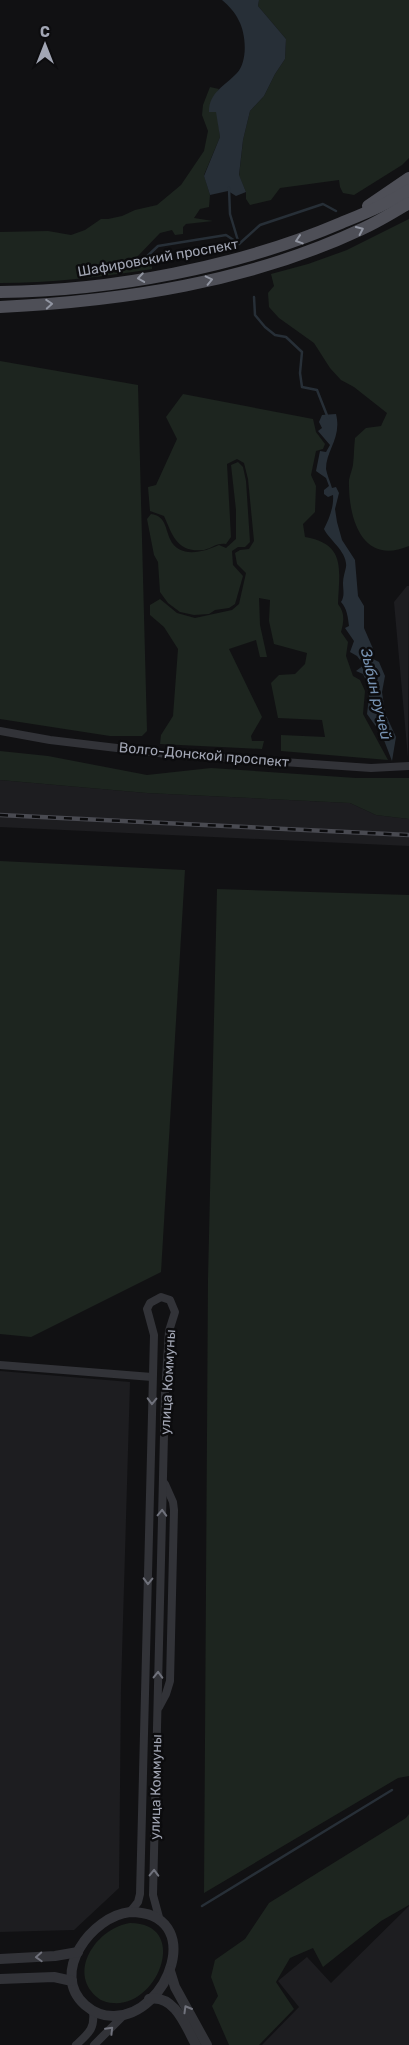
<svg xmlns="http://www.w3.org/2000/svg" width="409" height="2045" viewBox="0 0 409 2045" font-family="Rubik,sans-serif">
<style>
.built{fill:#1d1d20}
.green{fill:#1d251f}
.water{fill:#272f37}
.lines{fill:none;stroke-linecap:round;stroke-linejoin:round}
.stream{stroke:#272f37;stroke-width:2.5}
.minor{stroke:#323338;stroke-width:8}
.tertiary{stroke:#323338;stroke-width:10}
.primary{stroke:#4e4f57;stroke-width:12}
.rail-casing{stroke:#494a51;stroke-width:4.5}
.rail{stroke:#0c0c0e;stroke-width:2.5;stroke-dasharray:8;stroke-linecap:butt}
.oneway{stroke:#9195a1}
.oneway2{stroke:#70727c}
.labels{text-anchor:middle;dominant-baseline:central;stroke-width:5;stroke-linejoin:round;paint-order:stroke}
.street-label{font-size:14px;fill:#a2a6b4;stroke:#0c0c0e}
.water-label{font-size:15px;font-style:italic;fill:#7792b1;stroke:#0c0c0e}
</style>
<rect width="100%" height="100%" fill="#111113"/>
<g class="built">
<path d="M407 586H409L408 758 394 602Z"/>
<path d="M0 780 147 793 350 803 376 815 409 819V846L0 827Z"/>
<path d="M0 1371 130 1382 121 1689 119 1888 74 1930 0 1932Z"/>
<path d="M409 1906V2045H262L299 2007 278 1981 307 1957 331 1983Z"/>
</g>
<g class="green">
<path d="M259 0H409V158L402 165 354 195 343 193 340 187 339 180 280 188 271 200 250 205 246 199V192L239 176 243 140 250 111 264 96 275 74 285 59 286 39 258 6Z"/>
<path d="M210 87 219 89 215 95 220 137 204 175 210 195 209 207 200 209 194 218 213 221 186 224 183 227V234L175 235 172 230 160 233 135 259 124 263 126 268 152 263V269C101 277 51 283 0 283V232L48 231 71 235 85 230 101 219H108L122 216 135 210 157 205 181 185 204 151 208 131 202 115 203 105Z"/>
<path d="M409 219V546C362 566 348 518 349 480 350 475 352 470 353 465 354 456 354 447 355 438L366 428 381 426 387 413 354 387 341 380 330 368 314 343 279 318 269 307 268 293 274 286 271 274 308 264 347 250Z"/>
<path d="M0 361 138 385 147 731 142 736H110L0 719Z"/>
<path d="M183 394 313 419 316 432 325 444 323 449 316 451 311 475 316 486 315 512 303 524 305 537C347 544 339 571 338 604 345 613 344 621 341 632L348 642 346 656 353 676 360 680 365 691 363 714 388 760 281 751V735L325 737 322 720 278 718 271 683 279 675 295 674 305 664 307 653 274 644 269 621 270 600 259 598 260 625 267 657H260L256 640 229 649 262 717 251 736 252 741H264L262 749 160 744 161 735 173 716 178 649 164 627 150 615V605L160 599 177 613 195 618 232 610 239 604 246 573 237 564 235 553 240 550 249 549 254 541 248 479 244 463 237 459 227 464 231 537 226 544C215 543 213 548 204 550 177 553 173 536 164 516L150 511 148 487 156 485 177 439 166 417Z"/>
<path d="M238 462 243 467 246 481 250 542 245 547H238L232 551 233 565 243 576 235 604 229 608 215 610 209 614 194 615 180 612 168 603 160 592 158 562 154 555 147 519 151 514C166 516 165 528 170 539 179 559 204 552 219 545L226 548 236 539V510L231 465Z"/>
<path d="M0 751 48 756 147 775 211 768 356 778H409V819L376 815 350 803 147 793 0 780Z"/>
<path d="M0 861 185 870 161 1272 31 1337 0 1334Z"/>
<path d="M217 889 409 895V1776L398 1778 204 1893 208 1279Z"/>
<path d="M409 1814V1905L381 1921 323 1967 313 1948 290 1958 276 1982 294 2009 259 2045H229L212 2006 218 1996 211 1977 215 1960 245 1939 269 1903 406 1818Z"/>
<path d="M130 1923C190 1923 159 2007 113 2003 104 2003 96 1998 91 1991 71 1964 101 1927 130 1923Z"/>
</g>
<g class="water">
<path d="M222 0H259L258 6 286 39 285 59 275 74 264 96 250 111 243 140 239 175 246 192 236 196 228 191 210 195 204 176 220 137 216 112H209C209 92 225 86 237 73 248 61 246 34 239 21 235 12 229 6 222 0Z"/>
<path d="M336 414C342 438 326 450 326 469 327 475 330 481 332 488L336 487 339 493 335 509 337 522 342 540 355 560 358 596 364 606V628L374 651 371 658 379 662 385 676 382 692 385 713 396 737 392 761 382 735 367 714 370 689 363 674 356 671 364 665 357 656 350 652 354 641 345 628 349 626C348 618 347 608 341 602 345 595 343 591 343 583 343 577 345 572 346 567 348 552 329 540 324 529 329 519 334 507 333 495L328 497 324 494V490L329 486 326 478 316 471 320 451 326 452 330 445 318 431 322 428 319 422 322 415Z"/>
</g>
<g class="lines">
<g class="stream">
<path d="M229 188 230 214 239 244"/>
<path d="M239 244 260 225 323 204 336 211"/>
<path d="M128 266 141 262 158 246 226 235 238 243"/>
<path d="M254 297 255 315 265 327 275 335 286 337 302 352 300 373 302 387 317 390 328 418"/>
<path d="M202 1906 392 1790"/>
</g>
<g class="minor">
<path d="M0 731 50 740 167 754 371 768 409 766"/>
<path d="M0 1365 152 1377"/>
<path d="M159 1707 166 1694 170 1681 174 1510 173 1502 165 1484"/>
<path d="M130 1912 138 1902 140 1894 154 1335 147 1309 150 1303 161 1297 170 1300 175 1312 169 1331 165 1393 153 1895 160 1921"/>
<path d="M76 2045C89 2033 95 2029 93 2011"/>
<path d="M94 2045 125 2014"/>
</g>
<g class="tertiary">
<path d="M130 1912C207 1912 169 2017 113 2016 101 2016 93 2012 85 2005 49 1973 92 1916 130 1912Z"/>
<path d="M0 1959 55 1956 78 1952"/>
<path d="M170 1971 175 1987 207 2045"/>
<path d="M0 1979 54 1977 72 1981"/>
<path d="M149 1999C175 1994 186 2027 196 2045"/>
</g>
<g class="primary">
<path d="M368 206 409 178"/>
<path d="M0 292C112 291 238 267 341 223 365 213 388 204 409 190"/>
<path d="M0 307C124 301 249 282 362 229 378 222 394 212 409 203"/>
</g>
<g class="rail-casing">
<path id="rail" d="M0 815 409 835"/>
</g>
<use href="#rail" class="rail"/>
</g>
<defs><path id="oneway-chevron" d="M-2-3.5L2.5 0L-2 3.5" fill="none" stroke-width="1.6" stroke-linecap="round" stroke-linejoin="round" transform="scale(1.25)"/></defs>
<g class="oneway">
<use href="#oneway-chevron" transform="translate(360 230) rotate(-25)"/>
<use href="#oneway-chevron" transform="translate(299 240) rotate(162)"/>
<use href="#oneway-chevron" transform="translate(141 278) rotate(171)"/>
<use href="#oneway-chevron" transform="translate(209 280) rotate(-13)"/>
<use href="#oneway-chevron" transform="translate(49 304) rotate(-4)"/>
</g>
<g class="oneway2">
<use href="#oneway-chevron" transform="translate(152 1401) rotate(91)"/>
<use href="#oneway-chevron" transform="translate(162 1513) rotate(-88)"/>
<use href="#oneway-chevron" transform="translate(148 1581) rotate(91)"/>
<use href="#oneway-chevron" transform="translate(158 1675) rotate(-89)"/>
<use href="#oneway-chevron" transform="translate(154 1873) rotate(-89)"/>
<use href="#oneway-chevron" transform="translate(39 1957) rotate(177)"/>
<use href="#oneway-chevron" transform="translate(187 2009) rotate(-120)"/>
<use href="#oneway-chevron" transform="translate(110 2030) rotate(-46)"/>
</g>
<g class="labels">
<g class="street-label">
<text transform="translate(158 258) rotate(-10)">Шафировский проспект</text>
<text transform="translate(204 755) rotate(5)">Волго-Донской проспект</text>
<text transform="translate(168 1382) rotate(-87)">улица Коммуны</text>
<text transform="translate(156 1787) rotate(-89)">улица Коммуны</text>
</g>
<g class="water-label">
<text transform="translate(376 694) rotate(77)">Зыбин ручей</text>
</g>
</g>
<g transform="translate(45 45)" stroke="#0c0c0e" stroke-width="4" paint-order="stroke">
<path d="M0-4L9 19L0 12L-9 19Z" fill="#a2a6b4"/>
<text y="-8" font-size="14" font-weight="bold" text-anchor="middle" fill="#a2a6b4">С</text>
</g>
</svg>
